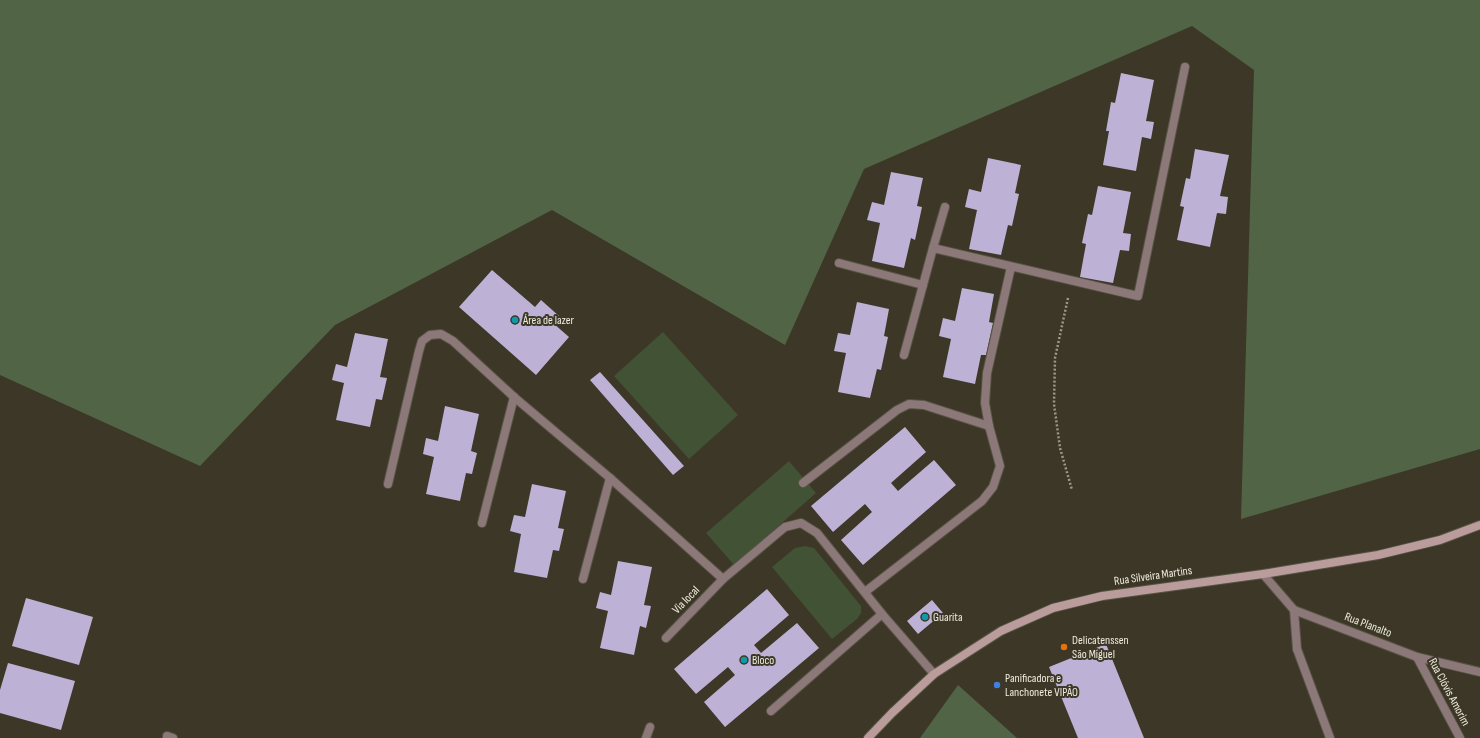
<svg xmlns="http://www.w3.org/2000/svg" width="1480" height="738" viewBox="0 0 1480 738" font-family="'Sofia Sans Condensed',sans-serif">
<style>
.green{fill:#415235}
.forest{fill:#516445}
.building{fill:#beb1d6}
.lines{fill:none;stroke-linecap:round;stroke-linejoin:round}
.service-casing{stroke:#585444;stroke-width:10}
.minor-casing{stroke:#585444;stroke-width:10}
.secondary-casing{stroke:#585444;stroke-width:10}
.path{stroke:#9c998b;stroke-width:2.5;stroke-dasharray:2 2;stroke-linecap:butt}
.service{stroke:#8c7879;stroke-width:8}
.minor{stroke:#8c7879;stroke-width:8}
.secondary{stroke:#bb9c9d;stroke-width:8}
.culture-dot{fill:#0f9aa8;stroke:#3c3726;stroke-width:1.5}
.food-dot{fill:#e8710a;stroke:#3c3726;stroke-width:1.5}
.shop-dot{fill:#3f7fe0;stroke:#3c3726;stroke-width:1.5}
.labels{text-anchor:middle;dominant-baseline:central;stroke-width:4;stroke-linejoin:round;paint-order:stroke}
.poi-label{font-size:12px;fill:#eeebe0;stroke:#3c3726;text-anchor:start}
.street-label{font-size:12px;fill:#eeebe0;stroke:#3c3726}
</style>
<rect width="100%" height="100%" fill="#3c3726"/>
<g class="green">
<path d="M663 332 738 415 689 459 614 376Z"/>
<path d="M789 461 816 493 734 565 706 533Z"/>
<path d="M805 546 814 548 861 606V613L857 619 832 639 772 567 795 548Z"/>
</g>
<g class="forest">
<path d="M0 0H1480V449L1241 519 1254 70 1192 26 864 169 785 345 552 210 335 325 200 466 0 375Z"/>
<path d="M958 685 1017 738H920Z"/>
</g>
<g class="building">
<path d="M1121 73 1154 80 1146 121 1154 122 1151 139 1142 137 1136 171 1103 165 1109 131H1106L1111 102 1115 103Z"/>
<path d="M1195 149 1229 155 1220 196 1228 197 1226 214 1217 213 1210 247 1177 240 1184 207 1180 206 1186 178 1190 179Z"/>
<path d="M988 158 1021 165 1015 193 1019 194 1012 226 1008 225 1001 255 969 249 977 210 965 207 969 189 981 192Z"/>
<path d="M891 172 923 178 917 206 922 207 915 240 911 238 904 268 872 261 880 223 867 220 872 202 884 205Z"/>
<path d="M1098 186 1131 192 1123 233 1131 234 1129 251 1120 250 1113 283 1080 277 1086 244 1082 243 1088 214 1092 215Z"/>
<path d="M492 270 535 307 541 300 559 316 553 323 569 337 536 375 459 307Z"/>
<path d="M962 288 994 294 989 322 993 323 986 355H981L975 384 943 377 951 339 939 336 943 318 955 321Z"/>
<path d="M857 302 889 309 884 336 888 337 881 370 877 369 870 398 838 392 846 353 834 351 838 333 850 335Z"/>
<path d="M355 333 388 339 380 377 387 378 382 400 376 399 370 427 336 420 344 383 332 380 336 364 347 367Z"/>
<path d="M600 372 684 466 673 475 590 380Z"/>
<path d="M445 406 479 414 471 451 477 453 472 474 466 473 460 501 426 494 434 457 423 454 426 438 438 441Z"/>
<path d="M905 427 926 452 891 483 898 491 934 460 956 485 863 565 841 540 872 512 865 504 833 532 811 506Z"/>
<path d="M532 484 566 491 558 528 564 529 559 551 553 550 547 578 514 572 521 534 510 531 514 515 525 517Z"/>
<path d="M618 561 652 567 644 605 651 606 646 628 640 626 634 655 600 648 608 611 596 608 600 592 611 595Z"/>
<path d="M767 589 789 615 754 645 761 653 797 623 819 648 725 727 704 702 735 675 728 667 696 694 674 669Z"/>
<path d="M26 598 93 617 79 665 12 646Z"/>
<path d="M932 600 943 613 918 634 907 621Z"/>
<path d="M1106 644 1144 738H1078L1049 667Z"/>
<path d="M8 663 75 681 61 730 0 713V690Z"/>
</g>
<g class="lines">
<g class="service-casing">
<g id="service">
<path d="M933 248 945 207"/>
<path d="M839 263 923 285 933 248 1138 296 1185 67"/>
<path d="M904 355 923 285"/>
<path d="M803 483 897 410 909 404 924 405 989 426"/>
<path d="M388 484 419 351 422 341 430 335 441 334 453 341 514 397 610 478 723 579 785 527 801 523 817 533 882 614 934 674"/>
<path d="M482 523 514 397"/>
<path d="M583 579 610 478"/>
<path d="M865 592 982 501 993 487 1000 466 989 426 985 403 987 373 1011 267"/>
<path d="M666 638 723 579"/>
<path d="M1297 649 1330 738"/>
<path d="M771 711 882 614"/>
<path d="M167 738V736L173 738"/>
<path d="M646 738 650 727"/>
</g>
</g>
<g class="minor-casing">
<g id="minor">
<path d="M1263 574 1294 610 1417 657 1480 672"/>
<path d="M1294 610 1297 649"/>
<path d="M1417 657 1460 738"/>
</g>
</g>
<g class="secondary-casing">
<path id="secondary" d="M868 738 892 713 934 674 1001 631 1053 608 1102 596 1263 574 1378 555 1440 540 1480 525"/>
</g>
<path class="path" d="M1068 298 1055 358 1054 404 1060 448 1072 490"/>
<use href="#service" class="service"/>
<use href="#minor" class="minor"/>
<use href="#secondary" class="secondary"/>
</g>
<g class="culture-dot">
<circle cx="515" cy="320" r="4"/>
<circle cx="925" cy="617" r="4"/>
<circle cx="744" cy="660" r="4"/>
</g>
<circle class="food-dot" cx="1064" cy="647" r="4"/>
<circle class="shop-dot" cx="997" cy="685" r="4"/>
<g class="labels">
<g class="poi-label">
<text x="523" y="320">Área de lazer</text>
<text x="933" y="617">Guarita</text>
<text x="1072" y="640">Delicatenssen<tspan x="1072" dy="14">São Miguel</tspan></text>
<text x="752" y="660">Bloco</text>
<text x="1005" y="678">Panificadora e<tspan x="1005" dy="14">Lanchonete VIPÃO</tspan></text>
</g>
<g class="street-label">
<text transform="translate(1153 576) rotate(-8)">Rua Silveira Martins</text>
<text transform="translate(686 600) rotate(-46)">Via local</text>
<text transform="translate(1368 625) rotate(21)">Rua Planalto</text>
<text transform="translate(1449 692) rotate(62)">Rua Clóvis Amorim</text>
</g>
</g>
</svg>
